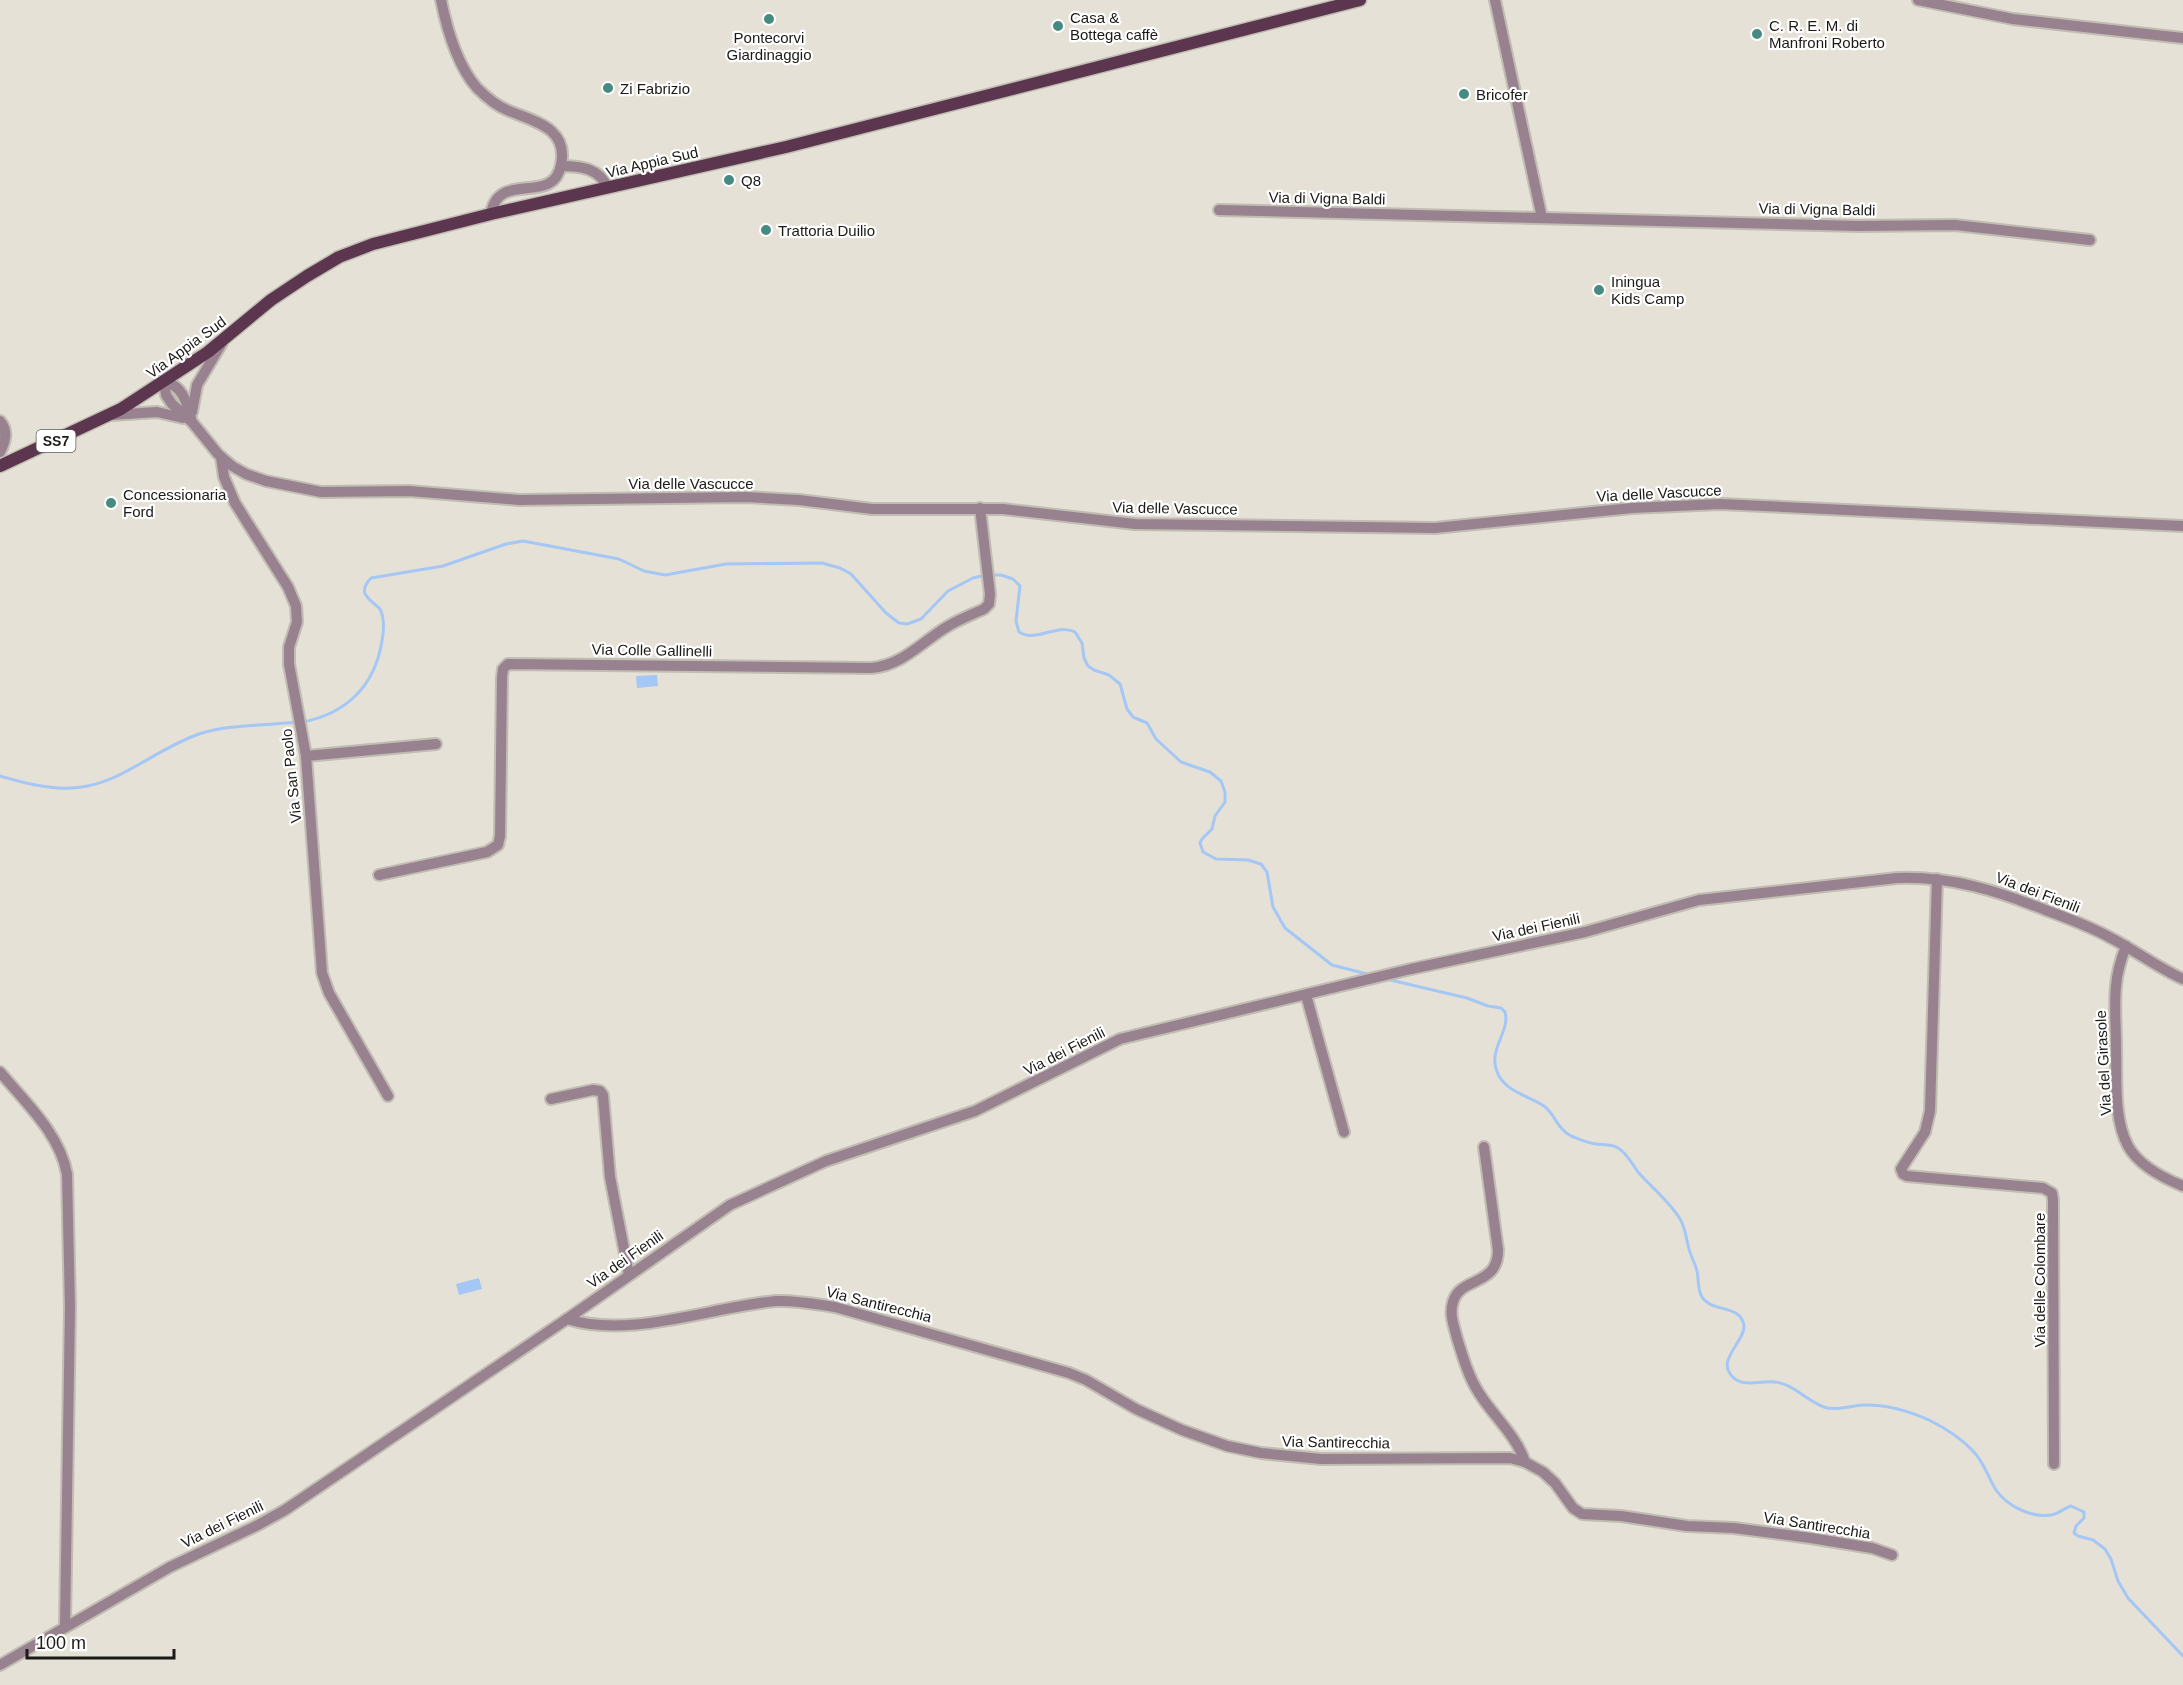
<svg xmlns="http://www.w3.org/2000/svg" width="2183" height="1685" viewBox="0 0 2183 1685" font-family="Arial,sans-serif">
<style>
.water{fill:#a4c7f5}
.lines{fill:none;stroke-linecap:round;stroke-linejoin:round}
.stream{stroke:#a4c7f5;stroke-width:3}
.minor-casing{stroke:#c1bdb3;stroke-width:14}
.major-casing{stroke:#c1bdb3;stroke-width:15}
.minor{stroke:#998290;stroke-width:10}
.major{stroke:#5b364e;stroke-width:12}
.poi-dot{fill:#468b81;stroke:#fff;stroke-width:2}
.labels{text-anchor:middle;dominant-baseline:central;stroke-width:4.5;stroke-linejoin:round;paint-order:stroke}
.shield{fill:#fff;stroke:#5f5f5c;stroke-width:1.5}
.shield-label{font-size:14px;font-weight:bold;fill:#1b1a16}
.poi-label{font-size:15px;fill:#1b1a16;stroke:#fff;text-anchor:start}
.street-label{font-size:15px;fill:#1b1a16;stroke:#fff}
</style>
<rect width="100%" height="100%" fill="#e6e1d6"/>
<g class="water">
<path d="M657 675 658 686 637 688 636 676Z"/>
<path d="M479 1278 482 1289 459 1295 456 1284Z"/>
</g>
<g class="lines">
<g class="stream">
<path d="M302 722C347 714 375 685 382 641 384 630 385 619 380 609 370 599 356 594 371 578L443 566 506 544 523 541 619 559 644 571 665 575 726 564 822 563 840 568 851 574 886 613 899 623 907 624 921 619 948 591 973 578 986 575H1001L1013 579 1020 586 1016 621 1019 632C1037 643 1056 623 1075 632L1082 643 1084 658 1088 666 1094 670 1109 675 1120 684 1127 709 1133 717 1147 723 1156 739 1181 762 1210 772 1221 781 1225 792V802L1215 816 1212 829 1202 839 1200 843 1203 852 1216 859 1248 860 1261 864 1267 872 1273 907 1285 928 1332 965 1371 975"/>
<path d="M0 776C46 790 81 796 125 772 150 759 173 743 199 734 230 724 264 726 296 722"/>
<path d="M1386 979 1467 998 1488 1006 1501 1008 1505 1012C1511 1033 1485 1050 1499 1076 1509 1093 1529 1096 1544 1106 1555 1114 1557 1129 1571 1136 1579 1139 1588 1143 1596 1144 1604 1145 1612 1144 1618 1148 1627 1153 1632 1164 1638 1172 1652 1188 1670 1202 1680 1219 1686 1229 1686 1239 1689 1249 1691 1257 1695 1263 1697 1271 1699 1279 1697 1289 1702 1297 1712 1313 1741 1304 1744 1326 1745 1342 1713 1362 1735 1379 1746 1387 1763 1380 1775 1382 1795 1384 1808 1403 1827 1408 1839 1410 1851 1406 1863 1405 1885 1404 1909 1411 1929 1420 1945 1428 1961 1438 1973 1451 1984 1462 1988 1477 1996 1490 2007 1506 2031 1518 2051 1515 2059 1514 2064 1508 2071 1506L2084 1512V1518L2076 1526 2074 1533 2078 1536 2093 1540 2105 1549 2111 1559 2118 1581 2128 1598 2183 1656"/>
</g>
<g class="minor-casing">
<g id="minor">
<path d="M441 0C447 30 457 65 477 88 486 97 495 105 507 110 532 121 569 127 561 165 553 207 498 169 491 214"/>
<path d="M1495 0 1542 218"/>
<path d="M1918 0 2013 19 2183 38"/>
<path d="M561 166C581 166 599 168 608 188"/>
<path d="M1219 210 1859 226 1955 225 2090 240"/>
<path d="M192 412 197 385 222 343"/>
<path d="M111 415 157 412 183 418"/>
<path d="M0 421C8 430 6 441 0 452"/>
<path d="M192 422C187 405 184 385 164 382L166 395 172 404 192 422 218 454 232 466 246 474 266 481 321 492 409 491 519 500 746 497 799 500 872 509H1003L1135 524 1435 528 1632 508 1720 504 2183 526"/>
<path d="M221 457 224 477 235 503 288 587 296 606 297 622 289 647V664L306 756 322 973 329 993 388 1096"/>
<path d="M306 756 436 744"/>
<path d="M379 875 487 852 498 845 500 836 502 677 503 669 508 664 871 668C901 666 921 643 945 628 957 620 971 615 984 609L989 604 990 594 980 508"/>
<path d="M1937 879 1930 1111 1925 1132 1901 1169 1903 1174 1907 1176 2043 1188 2052 1193 2053 1200 2054 1464"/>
<path d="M2126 946C2121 959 2117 972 2116 986 2114 1006 2116 1026 2116 1046 2117 1077 2113 1118 2128 1146 2139 1166 2163 1178 2183 1186"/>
<path d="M1306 995 1344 1132"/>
<path d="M0 1072C25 1102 60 1134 67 1174L70 1307 65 1626"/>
<path d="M551 1099 593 1090 600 1091 603 1095 610 1177 629 1275"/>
<path d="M1484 1147 1498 1250C1498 1287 1460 1276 1453 1302 1449 1314 1454 1326 1457 1338 1463 1357 1468 1376 1479 1393 1494 1417 1516 1435 1525 1462"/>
<path d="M567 1319C631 1339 710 1307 776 1301 795 1300 815 1304 835 1307L1069 1373 1086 1380 1136 1409 1182 1430 1227 1446 1261 1453 1321 1459 1510 1458 1525 1462 1543 1472 1555 1483 1573 1508 1582 1514 1621 1516 1687 1526 1734 1528 1811 1538 1872 1548 1892 1555"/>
<path d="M0 1665 170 1567 256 1526 285 1510 567 1319 730 1205 826 1161 975 1111 1120 1039 1411 969 1585 932 1699 900 1897 878C1951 876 1998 891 2048 911 2070 919 2091 927 2111 938 2136 951 2158 968 2183 979"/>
</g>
</g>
<g class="major-casing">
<path id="major" d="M0 466 121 409 208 352 271 300 307 276 339 257 373 244 491 214 786 147 1360 0"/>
</g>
<use href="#minor" class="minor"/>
<use href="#major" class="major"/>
</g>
<g class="poi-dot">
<circle cx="769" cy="19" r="6"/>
<circle cx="1058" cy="26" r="6"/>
<circle cx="1757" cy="34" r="6"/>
<circle cx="608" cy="88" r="6"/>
<circle cx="1464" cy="94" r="6"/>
<circle cx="729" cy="180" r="6"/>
<circle cx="766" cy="230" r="6"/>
<circle cx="1599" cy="290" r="6"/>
<circle cx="111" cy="503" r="6"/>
</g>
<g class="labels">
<rect class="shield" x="36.5" y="430" width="39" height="22" rx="4.5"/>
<g class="shield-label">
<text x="56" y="441">SS7</text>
</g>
<g class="poi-label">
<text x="1070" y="17">Casa &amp;<tspan x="1070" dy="17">Bottega caffè</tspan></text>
<text x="1769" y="25">C. R. E. M. di<tspan x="1769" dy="17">Manfroni Roberto</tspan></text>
<text x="769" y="37" text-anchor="middle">Pontecorvi<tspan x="769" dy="17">Giardinaggio</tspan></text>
<text x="620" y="88">Zi Fabrizio</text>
<text x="1476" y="94">Bricofer</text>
<text x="741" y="180">Q8</text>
<text x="778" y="230">Trattoria Duilio</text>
<text x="1611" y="281">Iningua<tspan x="1611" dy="17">Kids Camp</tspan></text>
<text x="123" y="494">Concessionaria<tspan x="123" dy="17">Ford</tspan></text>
</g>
<g class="street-label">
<text transform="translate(652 162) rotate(-13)">Via Appia Sud</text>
<text transform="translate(1327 198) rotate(1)">Via di Vigna Baldi</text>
<text transform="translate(1817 209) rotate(1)">Via di Vigna Baldi</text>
<text transform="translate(186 347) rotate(-36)">Via Appia Sud</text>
<text x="691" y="483">Via delle Vascucce</text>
<text transform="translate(1659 493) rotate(-3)">Via delle Vascucce</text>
<text transform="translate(1175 508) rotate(1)">Via delle Vascucce</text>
<text transform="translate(652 650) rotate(1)">Via Colle Gallinelli</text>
<text transform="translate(291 776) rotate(-96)">Via San Paolo</text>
<text transform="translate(2038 892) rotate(21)">Via dei Fienili</text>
<text transform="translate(1536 927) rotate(-12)">Via dei Fienili</text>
<text transform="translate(1064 1051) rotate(-27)">Via dei Fienili</text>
<text transform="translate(2103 1063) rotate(-93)">Via del Girasole</text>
<text transform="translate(625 1259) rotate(-35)">Via dei Fienili</text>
<text transform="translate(2039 1280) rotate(-90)">Via delle Colombare</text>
<text transform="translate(879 1304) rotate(14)">Via Santirecchia</text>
<text transform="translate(1336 1442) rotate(1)">Via Santirecchia</text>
<text transform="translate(222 1524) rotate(-26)">Via dei Fienili</text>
<text transform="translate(1817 1525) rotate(9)">Via Santirecchia</text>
</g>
</g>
<path d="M27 1649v9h147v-9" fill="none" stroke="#1b1a16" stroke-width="3"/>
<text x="36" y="1649" font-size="18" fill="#1b1a16" stroke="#ffffff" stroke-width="4.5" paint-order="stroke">100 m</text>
</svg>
